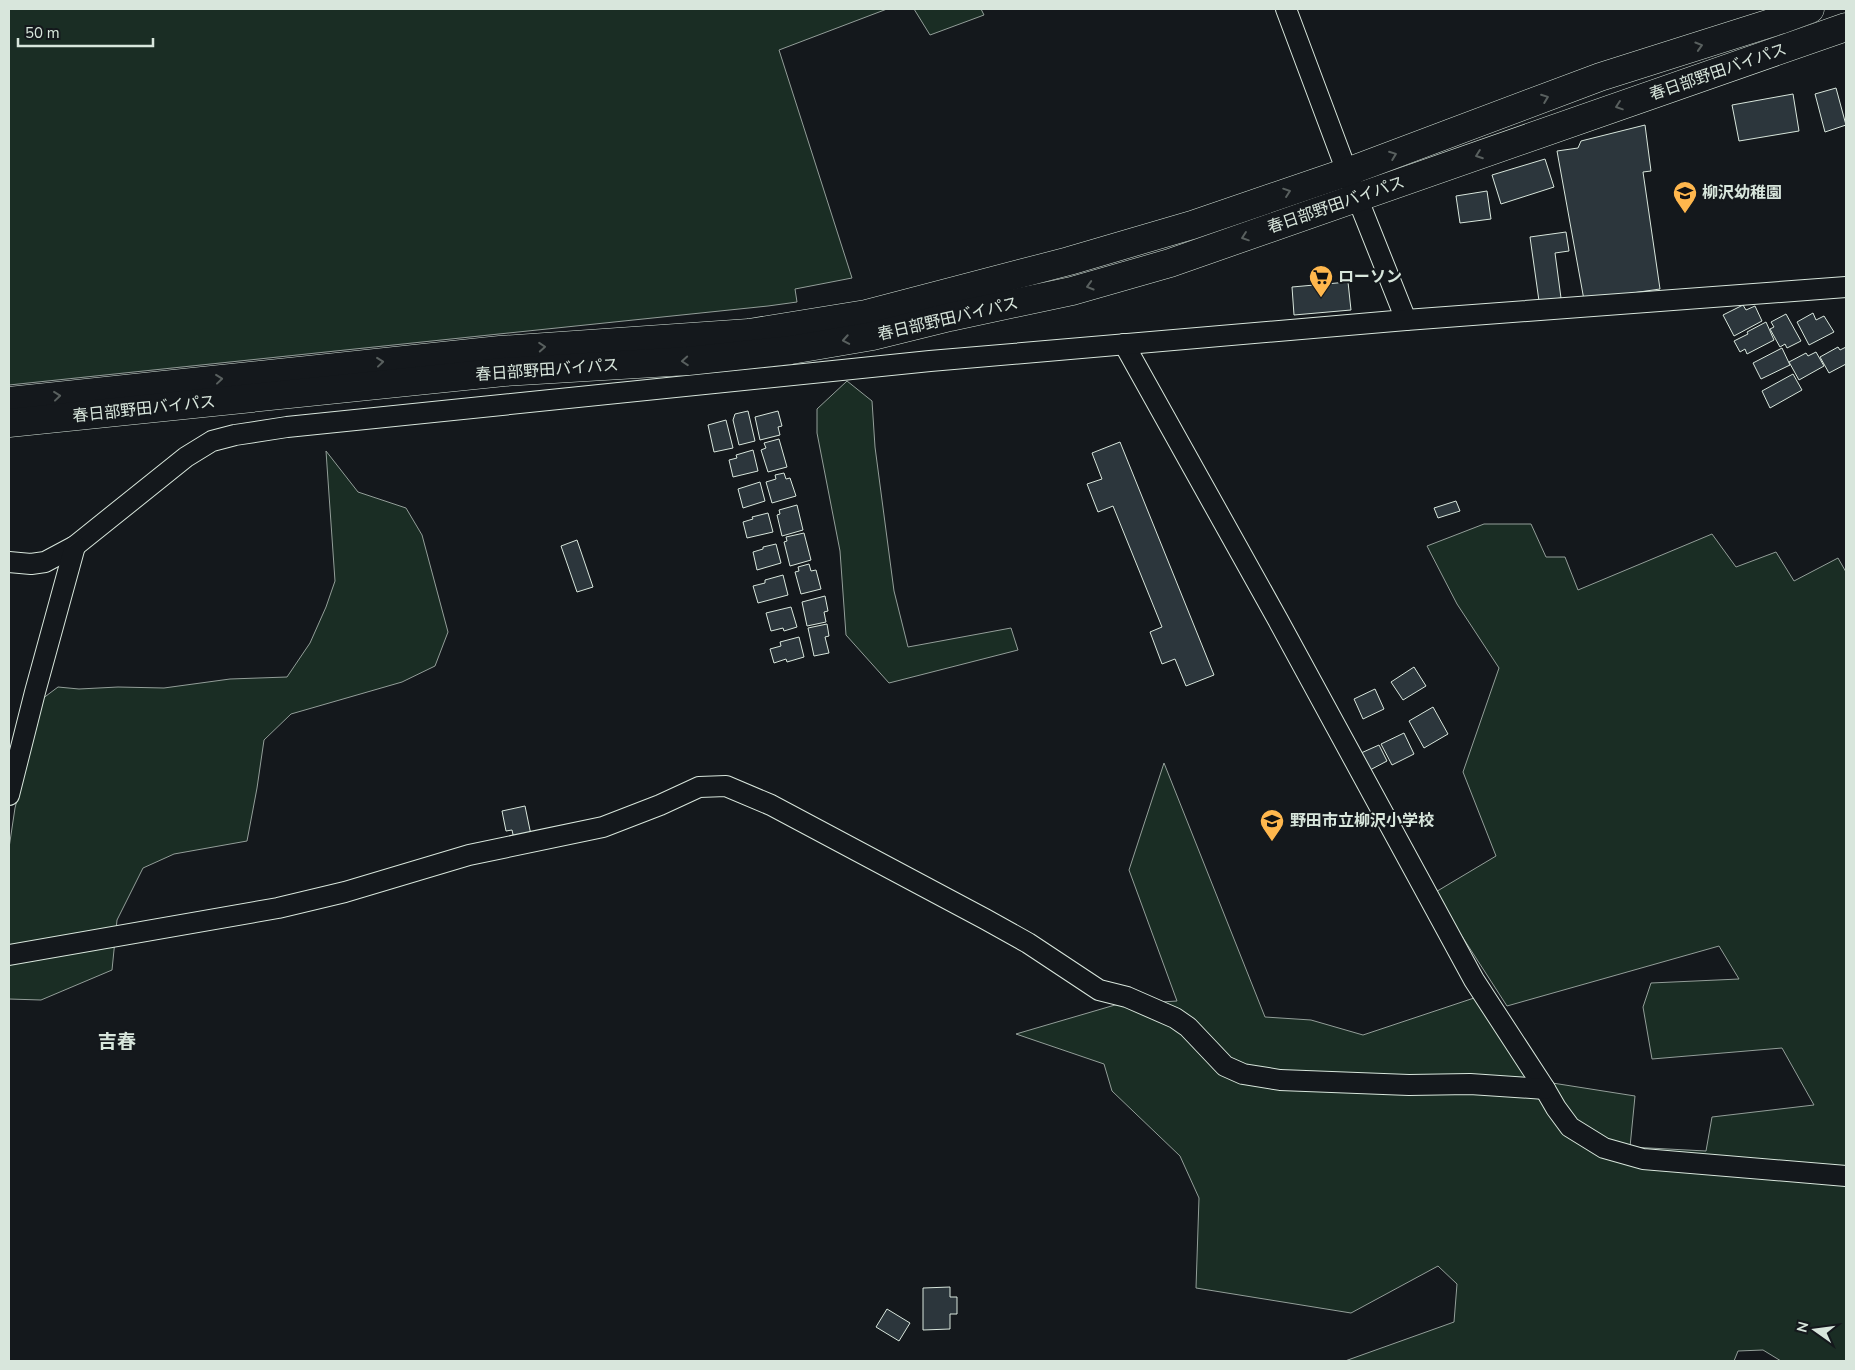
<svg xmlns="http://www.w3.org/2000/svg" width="1855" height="1370" viewBox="0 0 1855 1370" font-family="'Nunito Sans','Noto Sans JP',sans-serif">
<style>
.green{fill:#1a2d24;stroke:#939e99}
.building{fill:#2c363c;stroke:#d8e6dc}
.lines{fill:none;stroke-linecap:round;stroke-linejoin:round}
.minor-casing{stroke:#d8e6dc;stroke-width:22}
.highway-casing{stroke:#d8e6dc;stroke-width:29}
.minor{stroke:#14181c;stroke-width:20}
.highway{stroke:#14181c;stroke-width:28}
.oneway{stroke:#59605f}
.labels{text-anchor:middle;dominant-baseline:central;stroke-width:4;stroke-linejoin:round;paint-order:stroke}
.street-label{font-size:16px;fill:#d8e6dc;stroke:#14181c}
.poi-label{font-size:16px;font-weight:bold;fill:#d8e6dc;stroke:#14181c;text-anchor:start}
.quarter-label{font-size:19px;font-weight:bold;fill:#d8e6dc;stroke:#14181c}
</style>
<rect width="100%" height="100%" fill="#14181c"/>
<g class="green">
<path d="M9 9H887L779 50 852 278 795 289 797 302 768 306 9 385Z"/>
<path d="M914 9H981L984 15 930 35Z"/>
<path d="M847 381 872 401 875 447 894 591 908 647 1011 628 1018 650 889 683 846 635 840 551 817 433V409Z"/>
<path d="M326 451 358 492 406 508 422 535 448 632 435 666 402 682 291 714 264 740 257 788 247 841 174 854 143 868 117 920 112 970 41 1000 9 999V848L15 808 42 699 58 687 79 689 118 687 164 688 230 679 287 677 310 643 326 607 335 581Z"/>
<path d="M1484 524H1531L1546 557H1565L1578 590 1712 534 1736 567 1776 552 1794 581 1838 558 1846 572V1361H1781L1763 1350 1738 1351 1734 1361H1345L1454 1322 1457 1284 1438 1266 1351 1313 1196 1288 1199 1198 1180 1156 1112 1091 1104 1064 1016 1034 1115 1005 1177 1001 1129 870 1164 763 1265 1017 1311 1020 1363 1035 1474 998 1527 1079 1635 1096 1630 1147 1706 1151 1712 1117 1814 1105 1782 1048 1652 1059 1643 1007 1651 983 1739 979 1719 946 1507 1006 1434 893 1496 856 1463 772 1499 668 1457 604 1427 546Z"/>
</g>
<g class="building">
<path d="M1836 88 1846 125 1825 132 1815 94Z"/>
<path d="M1793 94 1799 131 1739 141 1732 105Z"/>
<path d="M1645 125 1651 171 1643 172 1660 289 1584 300 1557 151 1578 148 1581 141Z"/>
<path d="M1545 159 1554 187 1501 204 1492 175Z"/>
<path d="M1487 191 1491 219 1460 223 1456 196Z"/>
<path d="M1566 232 1569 251 1555 253 1561 298 1539 301 1530 237Z"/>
<path d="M1348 282 1351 310 1294 315 1292 287Z"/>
<path d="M1743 305 1746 310 1755 306 1762 321 1734 336 1723 315Z"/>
<path d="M1813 313 1816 320 1824 316 1834 332 1809 345 1797 322Z"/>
<path d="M1786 314 1801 341 1787 348 1785 344 1780 347 1770 329 1774 327 1771 322Z"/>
<path d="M1766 322 1774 340 1747 354 1745 349 1740 352 1734 341 1748 334 1747 332Z"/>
<path d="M1838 347 1840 350 1846 347V364L1829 373 1820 357Z"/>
<path d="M1782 348 1790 365 1761 379 1753 363Z"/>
<path d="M1816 352 1824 366 1799 380 1789 362 1806 353 1808 356Z"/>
<path d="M1793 374 1802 390 1770 408 1762 391Z"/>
<path d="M748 411 755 441 739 445 733 420 735 414Z"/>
<path d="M778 411 782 426 778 427 780 435 760 440 755 417Z"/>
<path d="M726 420 733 448 714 452 708 425Z"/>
<path d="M779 439 787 467 768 472 761 450 766 448 764 443Z"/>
<path d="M1120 442 1214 675 1186 686 1175 659 1162 664 1150 632 1162 627 1113 506 1098 512 1087 484 1102 479 1092 453Z"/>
<path d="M753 450 758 471 733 477 729 460 737 458 736 455Z"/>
<path d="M784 473 786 479 790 478 796 496 772 503 766 482 776 479 775 475Z"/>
<path d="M760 482 765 501 743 508 738 489Z"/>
<path d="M1456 501 1460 511 1438 518 1434 508Z"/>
<path d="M797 505 803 530 782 536 777 515 780 514 779 510Z"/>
<path d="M768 513 773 532 747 538 743 522 753 519 752 517Z"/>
<path d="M804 533 811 560 790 566 784 542 787 541 786 537Z"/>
<path d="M577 540 593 587 577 592 561 546Z"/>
<path d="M776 544 781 563 757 570 753 552 763 549V547Z"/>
<path d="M809 564 811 571 816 570 821 589 801 594 795 572 799 571 798 567Z"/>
<path d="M783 575 788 595 758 603 753 586 765 583V580Z"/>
<path d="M825 596 828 611 824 612 826 622 807 626 802 602Z"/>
<path d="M791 607 797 627 784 631 783 628 771 631 766 613Z"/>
<path d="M827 624 829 636 825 637 829 653 814 656 808 628Z"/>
<path d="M799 637 804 657 787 662 786 659 774 663 770 649 781 646 780 642Z"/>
<path d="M1414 667 1426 686 1403 700 1391 682Z"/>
<path d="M1375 689 1384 709 1363 719 1354 699Z"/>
<path d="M1433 707 1448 734 1424 748 1409 721Z"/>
<path d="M1404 733 1414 754 1392 765 1381 744Z"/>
<path d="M1379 745 1387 761 1370 770 1361 753Z"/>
<path d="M525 806 531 835 514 839 512 830 506 831 502 811Z"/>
<path d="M950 1287V1297H957V1314H950V1329L923 1330V1288Z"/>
<path d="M887 1309 910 1323 899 1341 876 1327Z"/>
</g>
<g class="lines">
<g class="minor-casing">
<g id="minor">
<path d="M1286 9 1347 172 1406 320"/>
<path d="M1124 344 1278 620 1474 980 1545 1089 1556 1108 1570 1127 1604 1148 1643 1159 1846 1176"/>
<path d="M9 562 31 564 45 562 75 546 186 457 212 441 235 435 287 427 930 361 1406 320 1846 287"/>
<path d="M9 795 35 692 75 546"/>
<path d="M9 955 278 908 345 892 469 855 603 827 660 805 699 787 726 786 771 805 985 919 1028 943 1099 990 1127 997 1175 1018 1188 1027 1225 1066 1243 1074 1280 1080 1409 1085 1470 1084 1545 1089"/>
</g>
</g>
<g class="highway-casing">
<g id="highway">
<path d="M9 401 500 350 749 333 866 314 1069 261 1192 225 1347 172 1600 77 1780 20 1810 9"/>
<path d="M9 423 504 372 688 361 791 350 873 336 950 317 1072 291 1170 263 1846 27"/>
</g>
</g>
<use href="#minor" class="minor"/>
<use href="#highway" class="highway"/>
</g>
<defs><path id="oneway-chevron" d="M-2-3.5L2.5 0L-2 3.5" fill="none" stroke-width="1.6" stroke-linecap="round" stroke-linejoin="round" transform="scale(1.25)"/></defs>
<g class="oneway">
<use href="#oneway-chevron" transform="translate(1699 46) rotate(-17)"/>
<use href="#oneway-chevron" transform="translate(1545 98) rotate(-21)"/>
<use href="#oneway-chevron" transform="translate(1619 106) rotate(161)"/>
<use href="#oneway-chevron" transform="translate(1393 155) rotate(-21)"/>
<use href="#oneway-chevron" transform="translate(1479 155) rotate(160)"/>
<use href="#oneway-chevron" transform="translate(1287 192) rotate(-19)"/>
<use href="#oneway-chevron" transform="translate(1245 237) rotate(161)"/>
<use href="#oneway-chevron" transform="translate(1090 286) rotate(164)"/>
<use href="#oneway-chevron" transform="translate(846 340) rotate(170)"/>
<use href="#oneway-chevron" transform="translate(542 347) rotate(-4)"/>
<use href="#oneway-chevron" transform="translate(685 361) rotate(176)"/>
<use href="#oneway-chevron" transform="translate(380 362) rotate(-6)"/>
<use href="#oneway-chevron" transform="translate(219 379) rotate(-6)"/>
<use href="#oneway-chevron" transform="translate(57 396) rotate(-6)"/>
</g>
<defs>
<g id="school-pin" transform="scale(1.25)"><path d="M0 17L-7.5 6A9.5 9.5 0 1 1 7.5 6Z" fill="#ffb74d" stroke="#14181c"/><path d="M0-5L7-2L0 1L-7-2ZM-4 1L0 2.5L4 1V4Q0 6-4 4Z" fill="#111"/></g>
<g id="supermarket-pin" transform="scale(1.25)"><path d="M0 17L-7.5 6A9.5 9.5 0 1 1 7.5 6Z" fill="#ffb74d" stroke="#14181c"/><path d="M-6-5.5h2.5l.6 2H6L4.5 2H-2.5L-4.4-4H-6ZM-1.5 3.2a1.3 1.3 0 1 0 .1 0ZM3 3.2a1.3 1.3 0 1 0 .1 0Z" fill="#111"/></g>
</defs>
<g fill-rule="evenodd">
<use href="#school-pin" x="1685" y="193"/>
<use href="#supermarket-pin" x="1321" y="277"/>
<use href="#school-pin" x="1272" y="821"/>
</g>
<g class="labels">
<g class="street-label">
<text transform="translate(1718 72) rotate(-19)">春日部野田バイパス</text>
<text transform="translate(1336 205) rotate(-19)">春日部野田バイパス</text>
<text transform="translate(948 319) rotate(-13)">春日部野田バイパス</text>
<text transform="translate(547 370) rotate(-4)">春日部野田バイパス</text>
<text transform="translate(144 409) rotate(-6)">春日部野田バイパス</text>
</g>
<g class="poi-label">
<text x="1702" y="193">柳沢幼稚園</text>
<text x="1338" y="277">ローソン</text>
<text x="1290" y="821">野田市立柳沢小学校</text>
</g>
<g class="quarter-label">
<text x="117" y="1042">吉春</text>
</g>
</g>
<rect width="1855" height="1370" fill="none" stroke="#d8e6dc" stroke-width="20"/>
<g transform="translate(1815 1330) rotate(284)" stroke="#14181c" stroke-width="4" paint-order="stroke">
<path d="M0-4L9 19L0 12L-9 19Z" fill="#d8e6dc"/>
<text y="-8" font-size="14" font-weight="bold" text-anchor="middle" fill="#d8e6dc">N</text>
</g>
<path d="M18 38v8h135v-8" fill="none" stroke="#d8e6dc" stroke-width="2.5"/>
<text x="25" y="38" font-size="15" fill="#d8e6dc" stroke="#14181c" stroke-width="4" paint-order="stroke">50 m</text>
</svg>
